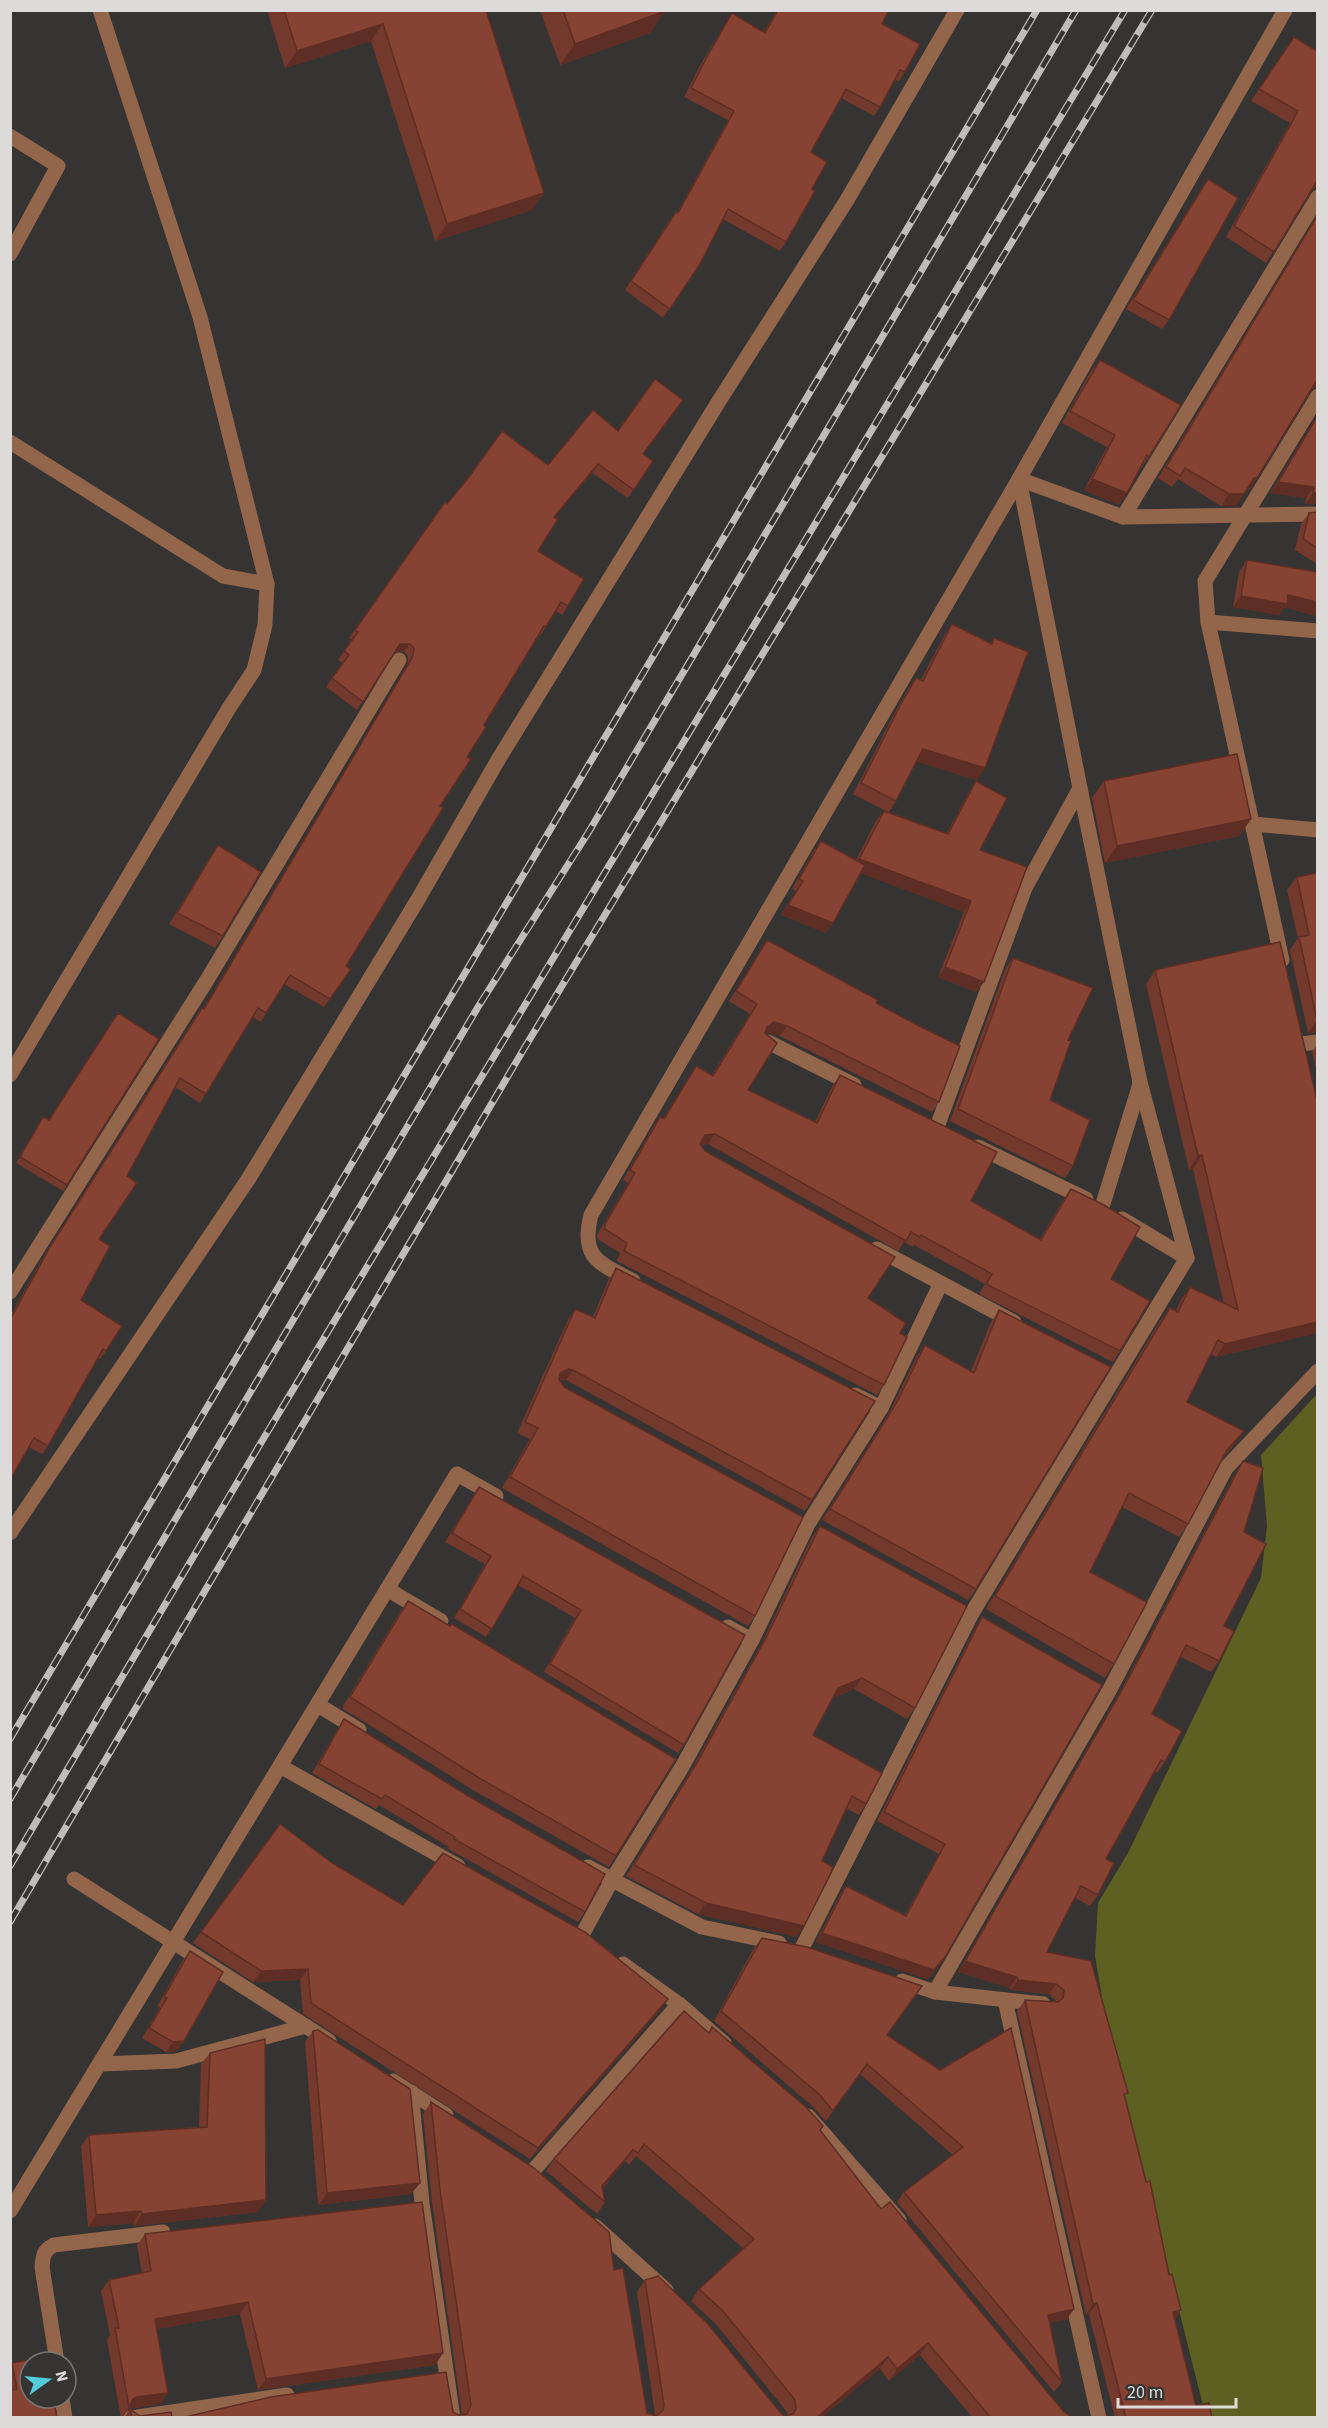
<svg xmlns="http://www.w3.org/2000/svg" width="1328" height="2428" viewBox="0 0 1328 2428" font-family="'Source Sans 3',sans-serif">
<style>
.green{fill:#5e6022}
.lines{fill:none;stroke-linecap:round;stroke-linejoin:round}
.minor{stroke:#93654b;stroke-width:15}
.rail-casing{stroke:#bfbdbc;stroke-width:7}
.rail{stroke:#363432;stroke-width:4.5;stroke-dasharray:14;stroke-linecap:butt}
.wall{fill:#73392c}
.shaded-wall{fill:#5e2e24}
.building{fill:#864233;stroke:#5e2e24;stroke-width:1.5}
</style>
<rect width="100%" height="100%" fill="#363432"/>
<path class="green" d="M1317 1394V2417H1206L1106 2021 1095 1956 1098 1903 1128 1853 1261 1578 1267 1526 1261 1455Z"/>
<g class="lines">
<g class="minor">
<path d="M10 136 58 166 10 254"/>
<path d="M10 442 223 576 267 584"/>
<path d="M1019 479 1080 788"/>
<path d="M1019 479 1123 517 1318 514"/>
<path d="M1123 517 1318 197"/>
<path d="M1208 622 1318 631"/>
<path d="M1253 824 1318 830"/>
<path d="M1282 960 1208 622 1205 581 1318 396"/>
<path d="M768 1042 854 1085"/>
<path d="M1300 1044 1318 1042"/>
<path d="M10 1075 229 708 254 670 265 625 267 584 200 317 100 10"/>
<path d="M978 1147 1086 1199"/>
<path d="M1102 1207 1140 1084"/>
<path d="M1122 1219 1187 1258"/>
<path d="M877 1249 1014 1322"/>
<path d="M633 1281C599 1263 580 1258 591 1215L1019 479 1285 10"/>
<path d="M10 1292 207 980 399 660"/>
<path d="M855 1395 881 1408"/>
<path d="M10 1533 249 1178 417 901 498 760 719 401 847 200 957 10"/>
<path d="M387 1589 441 1621"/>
<path d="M728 1627 752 1640"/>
<path d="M318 1705 359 1730"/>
<path d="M280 1766 458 1866"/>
<path d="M588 1867 702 1927 779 1943"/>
<path d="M74 1879 329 2041"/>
<path d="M582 1935 612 1880 682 1767 752 1640 808 1524 881 1408 940 1285"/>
<path d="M802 1948 972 1613 1187 1258 1140 1082 1080 788 1025 888 937 1127"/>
<path d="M623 1964 679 2004 724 2043"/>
<path d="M902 1981 935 1992 1043 2004"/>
<path d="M935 1992 1109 1691 1226 1468 1318 1371"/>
<path d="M1005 2000 1099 2418"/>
<path d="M100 2064 176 2061 306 2026"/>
<path d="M393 2081 446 2115"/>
<path d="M411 2092 422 2203 453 2418"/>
<path d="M808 2116 899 2220"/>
<path d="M532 2172 679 2004"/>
<path d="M10 2211 457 1474 496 1496"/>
<path d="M595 2226 666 2290"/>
<path d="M57 2362 42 2267C43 2255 44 2250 54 2245L163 2232"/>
<path d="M62 2398 65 2418"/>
<path d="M131 2418 287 2395"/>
</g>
<g class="rail-casing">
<g id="rail">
<path d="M10 1739 1037 10"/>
<path d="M10 1799 478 1007 588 833 1076 10"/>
<path d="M10 1866 259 1446 1125 10"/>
<path d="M10 1922 525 1047 1152 10"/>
</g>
</g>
<use href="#rail" class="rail"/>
</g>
<g class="wall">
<path d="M267 10H486L544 193 532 210 435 241 371 41 285 68Z"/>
<path d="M540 10H665V11L650 33 560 65Z"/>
<path d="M777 10H889L882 24 905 72 899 81 895 80 880 107 874 116 841 98 811 152 812 189 786 242 780 251 723 219 700 264 663 318 625 290 669 221 677 213 728 120 684 97 701 64 732 13 764 32Z"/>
<path d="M1294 37 1314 188 1266 263 1226 237 1290 123 1251 101Z"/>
<path d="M1208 179 1169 320 1162 329 1126 309Z"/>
<path d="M1317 215V386L1311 390 1249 490H1247L1236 506H1221L1178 479 1172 487 1158 478Z"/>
<path d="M1100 360 1149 457 1141 468H1140L1119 505 1084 490 1107 447 1062 423 1091 371Z"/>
<path d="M1317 416V504H1305L1306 498 1270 493Z"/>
<path d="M643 454 653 461 628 498 592 473 554 517 538 551 568 606 562 615 556 611 540 636 539 635 484 725 440 806 346 966 351 969 324 1007 284 984 261 1022 253 1017 200 1103 175 1087 127 1176 99 1239 81 1300 106 1351 100 1359 98 1358 48 1446 42 1454 29 1447 10 1480V1317L44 1256 196 1016 202 1008 203 1009 408 664V656L404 652H394L357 710 326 687 343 663 338 660 352 640 349 638 445 502 447 504 548 465Z"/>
<path d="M1317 512V564L1295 550 1301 524 1309 513Z"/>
<path d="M1247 560 1317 572V616L1284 607 1279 615 1233 607 1239 572Z"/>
<path d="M952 624 990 644 994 638 977 780 916 761 896 801 889 812 947 833 969 792 976 781 980 850 984 982 976 992 938 977 964 912 861 873 833 923 826 933 781 915 796 891 792 889 814 851 821 841 856 860 876 821 884 811H886L853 794 893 716 908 689 916 678 921 680 944 636Z"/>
<path d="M1104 781 1251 819 1239 836 1105 863 1092 798Z"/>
<path d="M218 845 223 936 215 948 169 924 210 857Z"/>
<path d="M1317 873V1033H1308L1290 950 1298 938 1287 890 1297 877Z"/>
<path d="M767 940 876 1003 939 1102 932 1112 780 1036 767 1032 766 1033 748 1090 815 1122 833 1085 840 1075 971 1201 1040 1239 1064 1199 1071 1189 1111 1279 1120 1351 1113 1362 979 1294 985 1284 914 1245 913 1247 904 1242 898 1251 708 1144 701 1145 705 1151 868 1298 900 1333 884 1385 877 1395 617 1261 620 1253 598 1239 597 1235 628 1183 623 1180 653 1127 660 1117 663 1119 696 1066 712 1075 750 1014 729 1001Z"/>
<path d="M1013 958 1068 1040 1050 1100 1073 1166 1065 1178 950 1121 1005 970Z"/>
<path d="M1155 970 1317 1333 1216 1357 1211 1354 1187 1402 1235 1444 1223 1458 1188 1524 1179 1537 1122 1507 1090 1572 1114 1664 1105 1678 986 1609 1160 1321 1170 1308 1176 1311 1181 1300 1190 1287 1224 1304 1193 1169 1189 1170 1146 984Z"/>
<path d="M1317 1045V1072L1312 1052Z"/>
<path d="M43 1117 67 1185 63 1191 16 1163Z"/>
<path d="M616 1268 812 1500 805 1511 566 1380H559L564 1387 755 1616 748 1626 502 1488 530 1439 517 1433 568 1320 575 1309 593 1317 609 1279Z"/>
<path d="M999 1310 976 1589 968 1600 822 1520 889 1413 917 1356 925 1345 971 1371 991 1322Z"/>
<path d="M1243 1461 1244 1532 1224 1626 1219 1661 1211 1672 1181 1657 1152 1714 1165 1762 1157 1773 1155 1771 1106 1859 1098 1895 1090 1906 1075 1898 1047 1952 1125 2098 1169 2275 1181 2310 1175 2319 1196 2406 1212 2418H1115L1089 2314 1086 2315 1017 2011 1025 2000 1056 2002V2001L1049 1994 1011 1990 1010 1988 958 1972 1118 1696 1236 1472Z"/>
<path d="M479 1487 745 1635 684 1745 678 1753 544 1672 575 1618 518 1585 486 1637 454 1618 485 1564 445 1542Z"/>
<path d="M820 1526 915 1708 907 1719 854 1689 833 1698 813 1735 866 1804 859 1815 847 1809 822 1861 797 1937 698 1914 626 1876 690 1772 761 1645 812 1537Z"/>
<path d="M408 1601 616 1856 609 1867 473 1790 342 1708 400 1612Z"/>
<path d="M982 1617 939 1966 927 1979 816 1942 840 1895 846 1886 905 1915 939 1854 877 1821 976 1627Z"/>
<path d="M344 1719 585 1912 578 1922 447 1848 449 1847 379 1805 376 1809 312 1773 338 1729Z"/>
<path d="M280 1824 332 1863 403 1905 668 1999 660 2010 530 2159 303 2014 300 1980 253 1982 193 1943Z"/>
<path d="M762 1938 887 2035 940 2070 1067 2319 1050 2323 1062 2382 1054 2392 897 2202 904 2192 953 2155 860 2074 826 2121 812 2106 714 2021 754 1948Z"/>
<path d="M190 1951 177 2051 166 2052 142 2038 160 2008 157 2007 183 1960Z"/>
<path d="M712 2027 820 2130 881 2209 1064 2412 1070 2418H973L920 2355 889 2381 880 2369 821 2418H181L453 2412 458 2415H462L432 2202 423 2114 431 2102 614 2270 647 2413 655 2415 637 2292 645 2280 780 2412 784 2416 787 2415V2412L715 2323 691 2301 699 2289 743 2248 636 2156 629 2165 625 2161 603 2188 605 2202 597 2214 546 2171 554 2159 709 2032Z"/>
<path d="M313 2031 420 2183 411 2194 318 2205 305 2042Z"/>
<path d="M210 2053 258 2212 134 2226 133 2223 88 2227 81 2146 89 2135 199 2127 201 2064Z"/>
<path d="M145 2234 443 2353 435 2365 258 2390 240 2314 157 2329 168 2393 160 2404 129 2409 121 2418 107 2340 110 2335 101 2291 109 2280 142 2273 137 2245Z"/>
<path d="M12 2363 57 2418H10V2365Z"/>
<path d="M130 2409 140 2416 172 2418H124Z"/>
</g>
<g class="shaded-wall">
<path d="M665 11 650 33 560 65 575 44Z"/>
<path d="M383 24 371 41 285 68 297 51Z"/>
<path d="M1317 181V188H1314L1310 191Z"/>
<path d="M544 193 532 210 435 241 447 224Z"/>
<path d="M1317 380V386L1310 391Z"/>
<path d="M598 464 592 473 548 525 554 517Z"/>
<path d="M1254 478H1257L1249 490 1246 489Z"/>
<path d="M1092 479 1127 493 1119 505 1084 490Z"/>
<path d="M1278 482 1314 487 1306 498 1270 493Z"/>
<path d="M1313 493H1317V504H1305Z"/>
<path d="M1229 494H1244L1236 506H1221Z"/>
<path d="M1288 595 1317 602V616L1284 607 1279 615 1233 607 1241 596Z"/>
<path d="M400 644H410L404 652H394Z"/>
<path d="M923 749 985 768 977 780 914 761Z"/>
<path d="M1251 819 1239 836 1105 863 1117 846Z"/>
<path d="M859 859 971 901 964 912 852 870Z"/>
<path d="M788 905 833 923 826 933 781 915Z"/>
<path d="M945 967 984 982 976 992 938 977Z"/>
<path d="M1317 1020V1033H1308Z"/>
<path d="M774 1022 787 1026 780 1036 767 1032 760 1037 767 1027Z"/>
<path d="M715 1134 708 1144 698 1145 705 1135Z"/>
<path d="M1202 1155 1193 1169 1189 1170 1198 1156Z"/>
<path d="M1317 1322V1333L1216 1357 1225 1344Z"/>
<path d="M568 1369 573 1370 566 1380 560 1379 553 1384 560 1373Z"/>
<path d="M1244 1431 1235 1444 1217 1463 1227 1450Z"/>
<path d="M862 1678 854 1689 830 1699 838 1688Z"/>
<path d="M706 1903 804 1926 797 1937 698 1914Z"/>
<path d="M822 1933 945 1957 939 1966 927 1979 816 1942Z"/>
<path d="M965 1961 1017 1977 1010 1988 958 1972Z"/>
<path d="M308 1969 300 1980 253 1982 261 1971Z"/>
<path d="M1018 1980 1056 1984 1049 1994 1011 1990Z"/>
<path d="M668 1999 660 2010 530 2159 538 2148Z"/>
<path d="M184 2041 177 2051 166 2052 173 2042Z"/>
<path d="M633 2150 625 2161 594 2198 602 2186Z"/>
<path d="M420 2183 411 2194 318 2205 327 2193Z"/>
<path d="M266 2200 258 2212 134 2226 142 2214Z"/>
<path d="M141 2211 133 2223 88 2227 96 2215Z"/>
<path d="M248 2302 240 2314 147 2331 155 2319Z"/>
<path d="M1097 2303 1089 2314 1086 2315 1093 2304Z"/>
<path d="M1074 2309 1067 2319 1041 2325 1048 2315Z"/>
<path d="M1181 2310 1173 2321V2312Z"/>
<path d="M928 2343 920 2355 889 2381 897 2369Z"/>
<path d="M443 2353 435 2365 258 2390 266 2379Z"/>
<path d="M888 2357 880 2369 821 2418H816Z"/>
<path d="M168 2393 160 2404 128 2409 133 2399 137 2397Z"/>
</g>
<g class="building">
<path d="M284 10H486L544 193 447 224 383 24 297 51Z"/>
<path d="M563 10H665V11L575 44Z"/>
<path d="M778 10H889L882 24 920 44 905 72 900 70 880 107 846 89 811 152 827 162 812 189 815 191 786 242 728 209 700 264 670 309 631 281 676 212 678 213 734 111 691 88 708 55 732 13 765 33Z"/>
<path d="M1294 37 1317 51V181L1274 252 1234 226 1298 111 1259 89Z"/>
<path d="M1208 179 1238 198 1169 320 1133 300Z"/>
<path d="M1317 216V380L1257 478H1254L1244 494H1229L1185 468 1180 476 1166 467Z"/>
<path d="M1100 360 1181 405 1149 457 1147 455 1127 493 1092 479 1115 435 1070 411Z"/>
<path d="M655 379 683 400 643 454 653 461 634 490 598 464 554 517 558 519 538 551 584 579 568 606 561 602 546 627 544 626 484 725 486 727 467 757 471 759 440 806 443 808 346 966 351 969 330 999 290 975 266 1013 258 1008 206 1094 180 1078 127 1176 137 1183 99 1239 110 1246 81 1300 122 1326 106 1351 103 1349 48 1446 34 1438 10 1480V1320L50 1247 202 1008 204 1009 413 656 414 648 410 644H400L363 702 332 678 349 655 344 651 358 632 355 630 445 502 447 504 469 477 502 431 548 465 593 410 618 431Z"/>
<path d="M1317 417V493H1313L1314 487 1278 482Z"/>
<path d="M1317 512V548L1303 539 1309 513Z"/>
<path d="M1247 560 1317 572V602L1288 595 1287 604 1241 596Z"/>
<path d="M952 624 992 644 994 638 1028 652 985 768 923 749 896 801 861 783 901 704 916 678 923 681Z"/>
<path d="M1237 754 1251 819 1117 846 1104 781Z"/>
<path d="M976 781 1007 798 980 850 1027 867 984 982 945 967 971 901 859 859 884 811 948 834Z"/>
<path d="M821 841 865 865 833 923 788 905 803 881 799 879Z"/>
<path d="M218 845 261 872 223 936 177 913Z"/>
<path d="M1317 873V1020L1299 937 1309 935 1297 877Z"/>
<path d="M767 940 878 1000 876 1003 919 1026 960 1046 939 1102 787 1026 774 1022 767 1027 765 1033 777 1043 748 1090 817 1123 840 1075 997 1152 971 1201 1041 1240 1071 1189 1104 1205 1140 1227 1111 1279 1150 1301 1120 1351 986 1284 992 1274 921 1235 920 1237 911 1232 906 1241 715 1134 705 1135 700 1144 705 1151 895 1257 868 1298 906 1323 900 1333 907 1337 884 1385 624 1251 627 1243 605 1229V1224L635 1173 630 1170 660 1117 664 1119 696 1066 713 1076 757 1004 736 991Z"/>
<path d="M1280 942 1317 1100V1322L1225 1344 1218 1340 1187 1402 1244 1431 1227 1450 1188 1524 1129 1493 1090 1572 1147 1602 1114 1664 995 1596 1170 1308 1178 1312 1190 1287 1238 1310 1202 1155 1198 1156 1155 970Z"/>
<path d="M1013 958 1093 988 1068 1040 1071 1041 1050 1100 1090 1120 1073 1166 958 1109Z"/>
<path d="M118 1013 159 1039 67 1185 20 1157 43 1117 49 1120Z"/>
<path d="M616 1268 875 1401 812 1500 573 1370 568 1369 560 1373 559 1379 564 1387 803 1517 755 1616 510 1477 538 1428 525 1422 575 1309 595 1318Z"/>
<path d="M999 1310 1111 1367 976 1589 830 1509 897 1402 925 1345 974 1373Z"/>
<path d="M1243 1461 1263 1468 1244 1532 1266 1544 1224 1626 1234 1631 1219 1661 1186 1645 1152 1714 1182 1731 1165 1762 1161 1760 1106 1859 1114 1863 1098 1895 1081 1886 1047 1952 1091 1961 1128 2093 1124 2094 1146 2182 1150 2181 1169 2275 1172 2274 1181 2310 1173 2312 1196 2406 1209 2403 1212 2418H1126L1097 2303 1093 2304 1025 2000 1058 2002 1063 1998 1064 1990 1056 1984 1018 1980 1017 1977 965 1961 1125 1685Z"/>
<path d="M479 1487 745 1635 684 1745 550 1664 581 1610 523 1576 492 1629 460 1609 491 1556 452 1533Z"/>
<path d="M820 1526 967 1606 915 1708 862 1678 838 1688 813 1735 882 1773 866 1804 852 1796 822 1861 833 1867 830 1875 804 1926 706 1903 634 1865 698 1761 768 1634Z"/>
<path d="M408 1601 450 1626 452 1624 676 1759 616 1856 481 1779 350 1697Z"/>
<path d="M982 1617 1102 1685 945 1957 934 1970 822 1933 846 1886 906 1916 945 1844 884 1812Z"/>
<path d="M344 1719 470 1797 605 1874 585 1912 454 1839 455 1837 385 1795 382 1799 319 1764Z"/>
<path d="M280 1824 332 1863 403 1905 443 1853 585 1932 668 1999 538 2148 311 2003 308 1969 261 1971 201 1932Z"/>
<path d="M762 1938 807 1947 922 1986 887 2035 940 2070 1011 2028 1074 2309 1048 2315 1062 2382 904 2192 963 2147 867 2064 833 2111 820 2095 721 2011Z"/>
<path d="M190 1951 223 1972 184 2041 173 2042 149 2028 167 1998 164 1997Z"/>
<path d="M684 2011 709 2033 712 2027 807 2108 823 2126 820 2130 881 2209 890 2202 1064 2412 1070 2416V2418H991L928 2343 897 2369 888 2357 816 2418H181L271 2397 446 2372 453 2412 458 2415 467 2414 471 2405 440 2190 431 2102 534 2168 609 2232 614 2270 623 2268 647 2413 656 2416 663 2410 664 2405 645 2280 658 2276 708 2324 780 2412 784 2416 793 2414 796 2409 795 2400 723 2311 699 2289 754 2239 644 2144 638 2153 633 2150 602 2186 605 2202 554 2159Z"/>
<path d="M318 2030 410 2089 420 2183 327 2193 313 2031Z"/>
<path d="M265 2039 266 2200 142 2214 141 2211 96 2215 89 2135 207 2127 210 2053Z"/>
<path d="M422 2202 443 2353 266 2379 248 2302 155 2319 168 2393 137 2397 133 2399 129 2407 115 2328H119L109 2280 151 2271 145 2234Z"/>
<path d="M46 2357 47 2362H30V2398H53L57 2418H10V2390L17 2389 12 2363Z"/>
<path d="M130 2409 140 2416 171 2412 172 2418H132Z"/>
</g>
<rect width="1328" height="2428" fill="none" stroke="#dddbda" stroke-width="24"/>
<g transform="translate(48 2380) rotate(75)"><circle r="28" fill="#363432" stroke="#797775" stroke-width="1.5"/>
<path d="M0-4.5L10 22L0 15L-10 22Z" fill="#54cadd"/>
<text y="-9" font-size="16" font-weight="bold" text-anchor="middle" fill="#dddbda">N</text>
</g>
<path d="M1118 2398v9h118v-9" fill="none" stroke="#dddbda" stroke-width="3"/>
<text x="1127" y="2398" font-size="18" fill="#dddbda" stroke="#363432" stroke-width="4.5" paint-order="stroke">20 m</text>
</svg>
